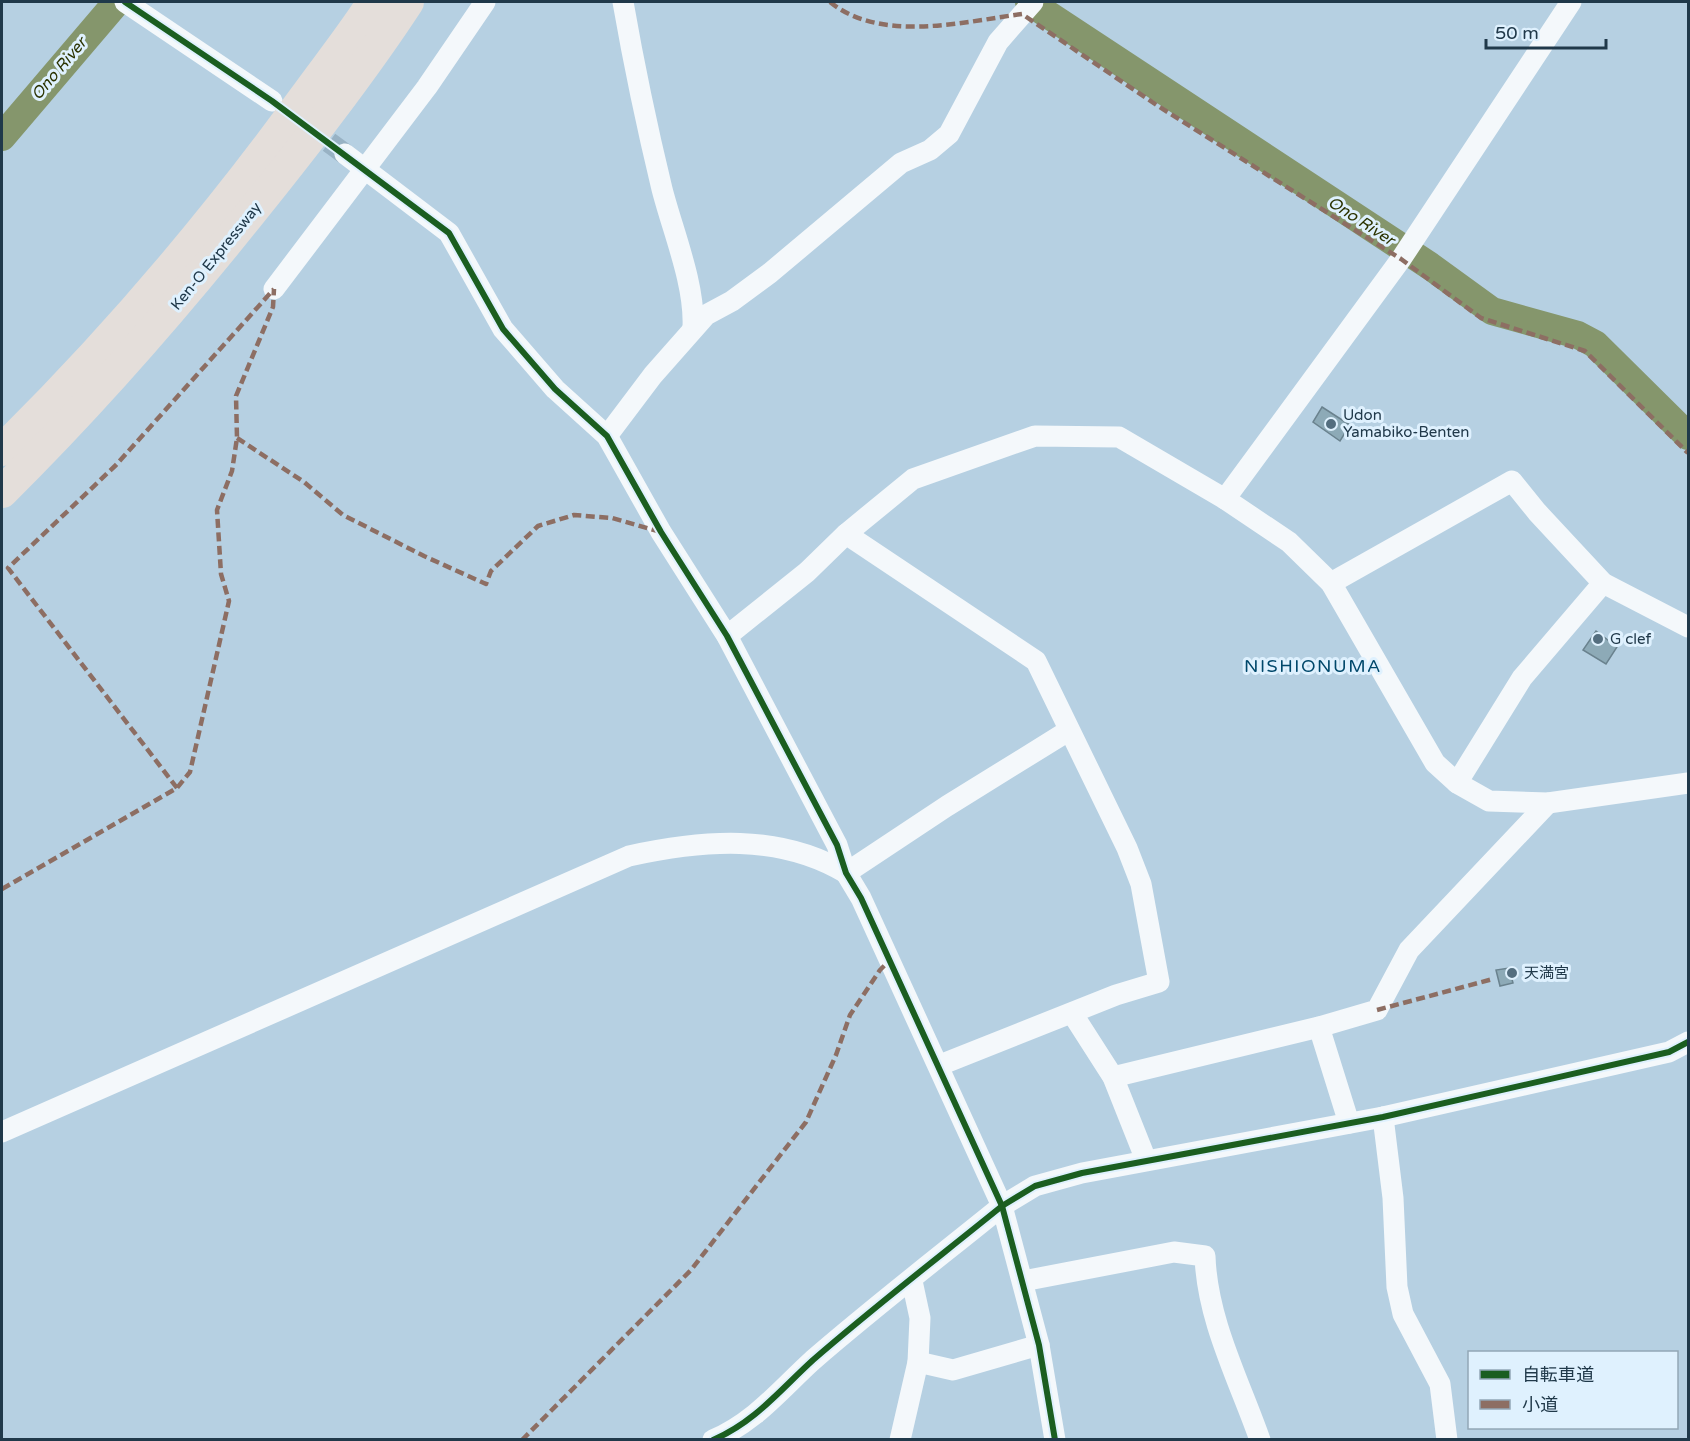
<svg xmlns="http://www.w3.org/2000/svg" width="1690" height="1441" viewBox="0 0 1690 1441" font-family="'Varela Round','Noto Sans JP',sans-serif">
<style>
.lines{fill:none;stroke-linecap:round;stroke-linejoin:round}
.river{stroke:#85966c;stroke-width:28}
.building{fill:#8daab7;stroke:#6a828e;stroke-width:1.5}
.minor-tunnel{stroke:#98b2c4;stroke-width:21;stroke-dasharray:21 10;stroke-linecap:butt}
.minor{stroke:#f4f8fb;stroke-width:21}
.highway{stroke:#e4deda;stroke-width:32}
.quiet{stroke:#8d6e63;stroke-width:4.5;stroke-dasharray:9 4.5;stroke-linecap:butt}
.cycleway-casing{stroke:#dff1fe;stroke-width:10}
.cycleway{stroke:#1b5e20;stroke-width:6}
.poi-dot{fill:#546e7f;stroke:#dff1fe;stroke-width:2}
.labels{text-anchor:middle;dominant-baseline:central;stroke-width:6;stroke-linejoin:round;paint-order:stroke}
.street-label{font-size:15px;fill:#20394a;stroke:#dff1fe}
.poi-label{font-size:15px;fill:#20394a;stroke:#dff1fe;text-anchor:start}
.water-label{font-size:16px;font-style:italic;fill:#2b3300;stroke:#dff1fe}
.quarter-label{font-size:18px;letter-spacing:1.5px;fill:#00486b;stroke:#dff1fe}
</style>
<rect width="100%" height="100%" fill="#b6d0e2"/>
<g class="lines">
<g class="river">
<path d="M1029 2 1430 266 1492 311 1578 335 1595 344 1688 436"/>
<path d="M2 137 117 2"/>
</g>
</g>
<g class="building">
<path d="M1322 407 1350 425 1340 441 1313 422Z"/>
<path d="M1596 631 1617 647 1606 664 1583 650Z"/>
<path d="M1509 968 1513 983 1500 986 1496 970Z"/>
</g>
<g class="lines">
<path class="minor-tunnel" d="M304 124 345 154"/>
<g class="minor">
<path d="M125 2 272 101"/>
<path d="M623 2C634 65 647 127 662 189 673 232 695 284 693 327"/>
<path d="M345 154 449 233 503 329 555 389 607 436 661 532 727 636 837 845 846 873 861 898 1002 1206 1039 1345 1055 1440"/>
<path d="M274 289 427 87 485 2"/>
<path d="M607 436 653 375 706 315 732 301 770 273 901 163 930 150 949 134 998 42 1033 2"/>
<path d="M1225 499 1401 259 1571 2"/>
<path d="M846 534 913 479 1035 436 1119 437 1225 499 1289 542 1331 583 1435 763 1457 783"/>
<path d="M1331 583 1512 481 1537 512 1603 583 1688 627"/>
<path d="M1603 583 1522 678 1457 783 1489 801 1548 803 1688 783"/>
<path d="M727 636 807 572 846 534 1036 661 1127 848 1141 884 1159 982 1116 995 940 1065"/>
<path d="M846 873 947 806 1068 731"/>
<path d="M1072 1013 1113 1077 1146 1160"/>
<path d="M1319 1027 1349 1123"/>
<path d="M1113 1077 1319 1027 1377 1010 1409 950 1548 803"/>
<path d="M1383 1117 1393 1198 1397 1287 1403 1314 1440 1384 1447 1440"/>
<path d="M2 1132 629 856C703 840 779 833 846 873"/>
<path d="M1023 1281 1174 1252 1205 1256C1207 1320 1239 1380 1260 1440"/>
<path d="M918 1362 953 1370 1039 1345"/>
<path d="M713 1440C755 1422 780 1390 813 1360 874 1307 939 1257 1002 1206L1035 1186 1082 1173 1383 1117 1669 1052 1688 1042"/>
<path d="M900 1440 918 1362 920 1318 912 1281"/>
</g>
<g class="highway">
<path d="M2 450C112 342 213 223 304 98 327 66 352 35 373 2"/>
<path d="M2 492C92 403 174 309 253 210 307 143 361 74 408 2"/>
</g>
<g class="quiet">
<path d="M830 2C881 43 962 22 1022 14L1158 106 1401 259 1481 318 1585 351 1688 453"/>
<path d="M237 438 304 482 343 515 424 556 486 584 491 571 538 526 574 515 612 518 661 532"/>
<path d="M177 788 8 568 116 465 274 289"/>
<path d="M2 889 177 788 190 772 229 601 221 574 217 510 232 471 237 438 236 396 273 307 274 289"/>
<path d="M1377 1010 1493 979"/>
<path d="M522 1440 691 1270 806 1122 836 1055 850 1015 880 970 890 960"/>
</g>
<g class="cycleway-casing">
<g id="cycleway">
<path d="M125 2 272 101 449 233 503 329 555 389 607 436 661 532 727 636 837 845 846 873 861 898 1002 1206 1039 1345 1055 1440"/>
<path d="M713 1440C755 1422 780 1390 813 1360 874 1307 939 1257 1002 1206L1035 1186 1082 1173 1383 1117 1669 1052 1688 1042"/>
</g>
</g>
<use href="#cycleway" class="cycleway"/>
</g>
<g class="poi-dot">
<circle cx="1331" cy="424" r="6"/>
<circle cx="1598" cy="639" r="6"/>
<circle cx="1512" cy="973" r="6"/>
</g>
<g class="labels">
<g class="street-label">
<text transform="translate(216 256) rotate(-51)">Ken-O Expressway</text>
</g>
<g class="poi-label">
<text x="1343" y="415">Udon<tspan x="1343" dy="17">Yamabiko-Benten</tspan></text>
<text x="1610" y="639">G clef</text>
<text x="1524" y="973">天満宮</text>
</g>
<g class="water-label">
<text transform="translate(59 69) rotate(-50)">Ono River</text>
<text transform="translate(1361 221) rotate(33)">Ono River</text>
</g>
<g class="quarter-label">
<text x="1313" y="666">NISHIONUMA</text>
</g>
</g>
<rect width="1690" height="1441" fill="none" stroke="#20394a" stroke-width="6"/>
<rect x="1468" y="1351" width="210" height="78" fill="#dff1fe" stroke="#93a7b6" stroke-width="1.5"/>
<rect x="1480" y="1370" width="30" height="9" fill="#1b5e20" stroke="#93a7b6" stroke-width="1.5"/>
<text x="1522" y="1381" font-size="18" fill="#20394a">自転車道</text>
<rect x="1480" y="1400" width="30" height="9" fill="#8d6e63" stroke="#93a7b6" stroke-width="1.5"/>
<text x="1522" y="1411" font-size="18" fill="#20394a">小道</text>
<path d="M1486 39v9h120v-9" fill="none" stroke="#20394a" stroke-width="3"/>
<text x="1495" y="39" font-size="18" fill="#20394a" stroke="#dff1fe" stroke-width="4.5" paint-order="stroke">50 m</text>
</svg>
